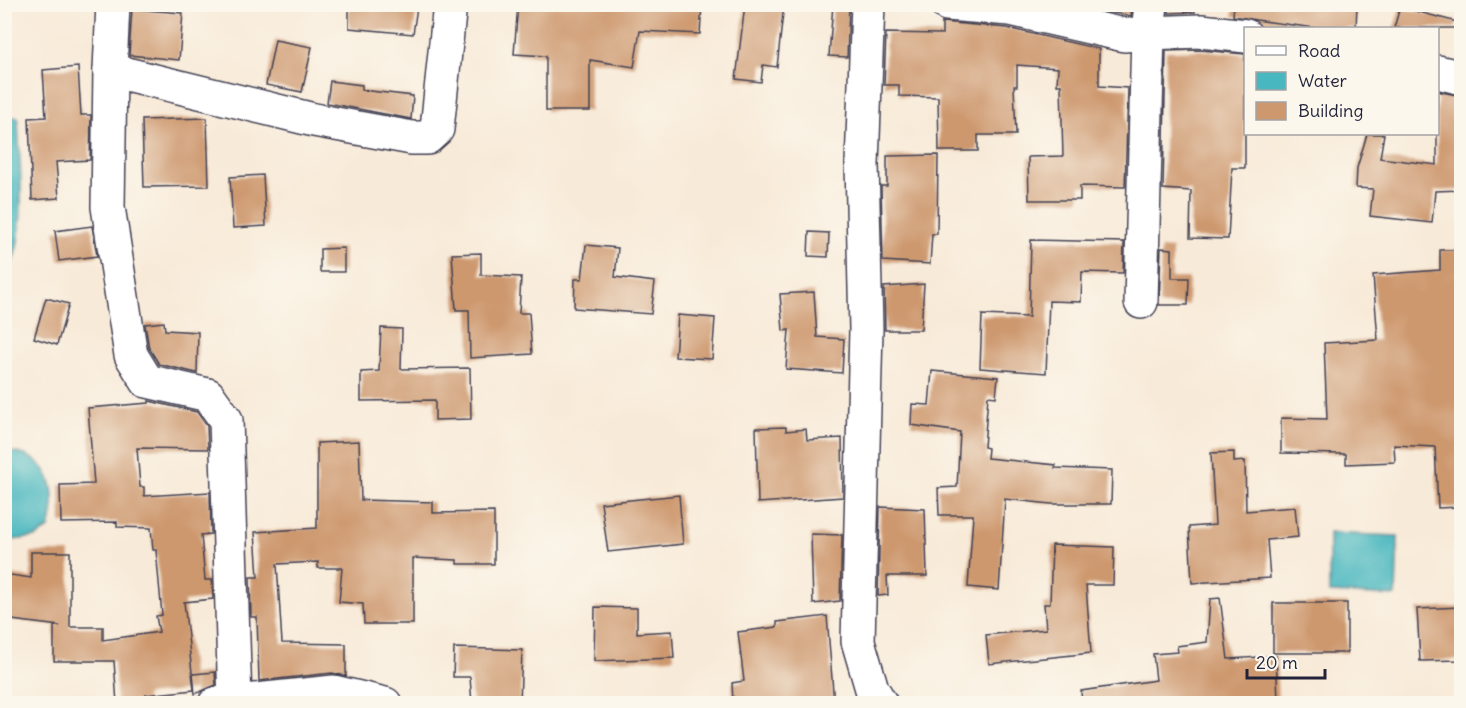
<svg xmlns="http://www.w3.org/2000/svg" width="1466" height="708" viewBox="0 0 1466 708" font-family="Delius,sans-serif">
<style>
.water{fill:#48b7bf;stroke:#356c7d;stroke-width:1.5}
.building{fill:#cd986e}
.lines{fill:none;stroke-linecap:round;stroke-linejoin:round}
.minor-casing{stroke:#424053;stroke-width:36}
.minor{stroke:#fff;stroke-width:33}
</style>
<rect width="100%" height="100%" fill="#fbf7ec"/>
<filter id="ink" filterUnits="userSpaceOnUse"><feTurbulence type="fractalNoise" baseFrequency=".0167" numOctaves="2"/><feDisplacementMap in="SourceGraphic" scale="12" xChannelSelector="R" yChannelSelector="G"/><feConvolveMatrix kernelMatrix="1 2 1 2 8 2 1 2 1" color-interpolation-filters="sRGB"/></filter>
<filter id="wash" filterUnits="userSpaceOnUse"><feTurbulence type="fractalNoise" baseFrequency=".008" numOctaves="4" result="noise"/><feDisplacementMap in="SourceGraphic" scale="24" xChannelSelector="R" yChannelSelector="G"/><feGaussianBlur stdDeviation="1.35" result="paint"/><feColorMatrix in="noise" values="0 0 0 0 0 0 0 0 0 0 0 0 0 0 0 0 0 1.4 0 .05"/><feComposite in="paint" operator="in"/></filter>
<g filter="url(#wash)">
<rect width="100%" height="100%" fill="#f8ead8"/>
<g class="water">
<path d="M5 117H18C19 160 30 241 5 277Z"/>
<path d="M5 451C50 454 60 488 49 528L36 537 5 541Z"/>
<path d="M1329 533 1398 536 1396 596 1329 593Z"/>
</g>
<g id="blocks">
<g class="building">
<path d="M349 4 417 7 413 34 349 28Z"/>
<path d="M518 4H702L700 34 640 31 634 67 590 60V111H546V56L514 54Z"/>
<path d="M745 4H784L777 67 763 65 761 82 736 79Z"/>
<path d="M833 4H849L847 57 829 56Z"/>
<path d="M1102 4H1132L1131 16 1101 11Z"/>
<path d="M1170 4H1196L1195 12 1169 13Z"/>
<path d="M1234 4H1357L1356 28H1315L1256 20 1233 16Z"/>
<path d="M1400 7 1457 22 1456 28H1394Z"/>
<path d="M132 9 183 13 179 60 129 55Z"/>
<path d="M942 22 1007 28 1099 49V86L1128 88 1125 187 1080 186V200H1029L1028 157 1063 156 1061 85H1057L1058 68 1017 65V86H1014L1016 135H978V151H939L938 97 899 96V85H884L886 33 942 34Z"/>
<path d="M275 40 312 47 302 92 266 85Z"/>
<path d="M1200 50 1245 54V168H1232L1228 239 1190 238 1191 191 1163 189 1166 51Z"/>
<path d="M78 67 81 115H91L90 160 56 162 59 198 32 200 29 118 46 117 43 70Z"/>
<path d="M330 81 362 85V90L413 96 411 119 327 103Z"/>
<path d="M1437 91 1461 96V190L1435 191 1432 223 1370 216 1373 189 1356 188 1357 168 1367 134H1384L1380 158 1437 165Z"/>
<path d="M207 118 209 186 144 187 142 120Z"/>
<path d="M938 155 937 234H932L930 264 883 261 881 186H887V156Z"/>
<path d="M263 175 266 226 233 228 230 177Z"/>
<path d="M92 226 97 256 59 261 55 231Z"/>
<path d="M809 232 829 233 828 257 808 256Z"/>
<path d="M1031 240 1124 242 1123 273 1082 272 1081 302 1049 301 1046 373 980 368 982 315 1029 317Z"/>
<path d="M586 245 618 248 615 277 655 282 651 314 574 308 575 279H582Z"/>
<path d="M344 248V272H320V249Z"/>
<path d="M1161 248 1172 249V278H1189L1188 305H1159Z"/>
<path d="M1440 250H1461V507L1438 508 1435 447 1394 445 1395 462 1346 464V454L1281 453V418L1327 419 1324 343 1378 340 1373 275 1440 270Z"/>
<path d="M481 253V275L521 277 519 313H529L532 354 470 358 469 310H456L452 254Z"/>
<path d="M924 284 921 330H885L884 287Z"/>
<path d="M814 292 817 337 844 339 842 373 786 369 789 330 783 331 780 294Z"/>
<path d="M46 298 69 304 57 345 34 338Z"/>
<path d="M678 315 715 318 712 359 675 357Z"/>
<path d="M164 322 165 330 198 332 197 373 159 364 149 348 145 324Z"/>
<path d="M381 328 402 329 401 369 470 368 471 419 435 420V400L361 401V372L379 371Z"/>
<path d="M932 371 998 377 996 397 988 396 984 447 988 448 987 458 1056 465 1055 468 1112 470 1111 504H1051L1005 499 999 590 968 587 973 515H939L938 488 957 487 960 432 911 425 912 404 929 405Z"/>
<path d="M149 401 197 412 207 426 208 449 137 448 140 487H144V496L210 492 211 534 201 535 205 580H212L213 599 184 602 194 690 146 695 147 702 117 704 114 661H54V626H60L4 619V574L31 578V552H70V627H103V640L159 632 156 616 162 615 156 550H153L151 528 117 527V522L61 523 60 485 94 484 88 408 149 403Z"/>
<path d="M786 427V431L806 429 807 440 842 438 843 497 758 503 756 428Z"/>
<path d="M359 441 361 500 433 502V513L494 512V564H457V560L413 558V624H364L363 604 339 602 342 568H318V562L277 564 282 643 346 644V676L332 673 259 681 257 617H251L250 577H258L255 532 317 528V443Z"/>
<path d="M1234 452V462L1245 461 1246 511 1295 507 1298 537 1267 540 1270 578 1192 583 1189 527 1215 525 1211 453Z"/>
<path d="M679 495 683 544 608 552 601 503Z"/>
<path d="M880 507 925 509 927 576H887L888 595 878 596Z"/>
<path d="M811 534 842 535 840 601 813 604Z"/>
<path d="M1052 545 1114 547 1113 585H1086L1091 653 989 664 986 635 1046 629 1044 604H1050Z"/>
<path d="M1220 598 1228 659 1276 656 1278 701 1249 702V698L1154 700V704H1082L1081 691 1156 680 1153 654 1178 652 1177 646 1207 642 1210 599Z"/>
<rect x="1273" y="603" width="74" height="50"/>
<path d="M595 607 637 608V633L672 631 674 658 594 661Z"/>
<path d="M1461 607V660L1420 661 1417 609Z"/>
<path d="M827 616 834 704H733L732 683 744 681 738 632 777 627V622Z"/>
<path d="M454 648 522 650 520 704H472L470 677H453Z"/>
<path d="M215 672 216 685 195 694 193 674Z"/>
</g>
</g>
</g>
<g filter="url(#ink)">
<use href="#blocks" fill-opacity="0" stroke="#424053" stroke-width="1.5"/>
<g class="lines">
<g class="minor-casing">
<g id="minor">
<path d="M868 4 862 164 866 329 858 641 872 689 881 704"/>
<path d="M947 4 1010 9 1124 35 1148 33 1151 4"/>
<path d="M110 70 113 4"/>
<path d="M1438 72 1462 78"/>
<path d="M1141 302 1148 33 1201 31 1246 36"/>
<path d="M235 702 226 420 208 395 147 381 131 355 108 207 110 70 314 120 412 138H427L437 129 450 4"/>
<path d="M215 704 334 692 385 704"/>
</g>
</g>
<use href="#minor" class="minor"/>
</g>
</g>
<rect width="1466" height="708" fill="none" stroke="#fbf7ec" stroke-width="24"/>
<rect x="1244" y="27" width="195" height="108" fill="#fbf7ec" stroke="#a4a2a5" stroke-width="1.5"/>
<rect x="1256" y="46" width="30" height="9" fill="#ffffff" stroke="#a4a2a5" stroke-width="1.5"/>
<text x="1298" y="57" font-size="18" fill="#22223b">Road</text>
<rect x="1256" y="72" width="30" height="18" fill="#48b7bf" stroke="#a4a2a5" stroke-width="1.5"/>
<text x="1298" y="87" font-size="18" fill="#22223b">Water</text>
<rect x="1256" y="102" width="30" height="18" fill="#cd986e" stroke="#a4a2a5" stroke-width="1.5"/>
<text x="1298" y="117" font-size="18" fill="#22223b">Building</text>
<path d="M1247 669v9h78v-9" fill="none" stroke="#22223b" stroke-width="3"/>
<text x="1256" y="669" font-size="18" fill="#22223b" stroke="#fbf7ec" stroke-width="4.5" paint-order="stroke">20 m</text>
</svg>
